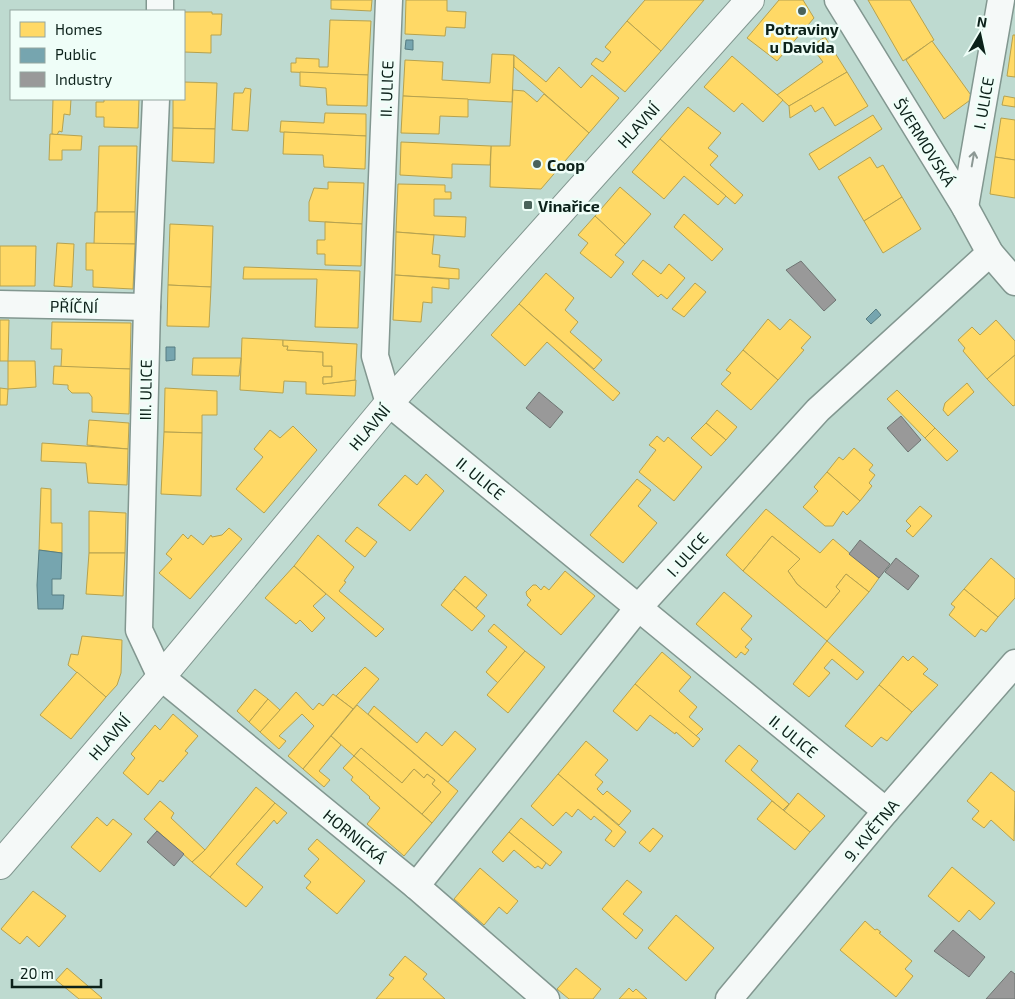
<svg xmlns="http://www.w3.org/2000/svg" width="1015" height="999" viewBox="0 0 1015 999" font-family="'Exo 2',sans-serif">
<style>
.homes{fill:#ffd966;stroke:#b6a24f}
.public{fill:#76a5af;stroke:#567d82}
.industry{fill:#999;stroke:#6f7573}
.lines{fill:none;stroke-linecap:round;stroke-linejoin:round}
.street-casing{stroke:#829790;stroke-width:29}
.secondary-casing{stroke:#829790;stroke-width:30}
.street{stroke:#f5f9f8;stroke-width:26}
.secondary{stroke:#f5f9f8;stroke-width:28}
.oneway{stroke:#8c9894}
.poi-dot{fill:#4a625a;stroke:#effef8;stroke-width:2}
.labels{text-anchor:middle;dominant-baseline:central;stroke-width:5;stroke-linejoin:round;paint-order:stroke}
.poi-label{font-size:16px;font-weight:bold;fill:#0c211a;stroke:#effef8;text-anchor:start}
.street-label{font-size:16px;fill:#0c211a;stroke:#effef8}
</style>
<rect width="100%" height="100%" fill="#bedad0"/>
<g class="homes">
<path d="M331 0H372L371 11 331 9Z"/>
<path d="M406 0H447V11L466 12 465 28 446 27 445 36 405 34Z"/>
<path d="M645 0H704L661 51 627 21Z"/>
<path d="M779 0H803L814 18 777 61 747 38Z"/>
<path d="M868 0H910L934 40 903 61Z"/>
<path d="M184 12H212V14H222L221 35H211V53L184 52Z"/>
<path d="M330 20 371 21 368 75 291 72V63H296V58L319 59V67H328Z"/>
<path d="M627 21 661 51 625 92 591 64 596 58 603 62 611 52 605 47Z"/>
<path d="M1013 35H1015V77L1007 76Z"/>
<path d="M825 37 847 72 789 106 777 95 823 62 811 46Z"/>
<path d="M932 41 973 98 944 119 906 60Z"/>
<path d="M492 54 514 55 512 102 403 96 405 60 443 62 442 80 490 83Z"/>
<path d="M514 55 546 82 559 67 581 88 592 75 619 98 589 133 514 67Z"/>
<path d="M732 56 783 100 763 122 742 103 734 112 704 87Z"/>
<path d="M300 72 368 75 367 106 327 105 326 88 300 86Z"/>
<path d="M847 72 868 106 835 126 823 107 815 112 811 105 790 118 789 106Z"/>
<path d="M184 82 217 83 215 129 173 128V99H184Z"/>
<path d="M245 88 251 89 248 131 232 130 234 93H243Z"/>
<path d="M513 90 524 91 537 102 544 94 589 133 541 189 490 187 491 146H510Z"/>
<path d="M403 96 468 99V117L440 116 439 134 401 133Z"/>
<path d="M1004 96 1015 98V107L1002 105Z"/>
<path d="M53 99H71L70 115 64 114 62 132 59 131 57 135 52 134Z"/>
<path d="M104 99H139L138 128 104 127V117H96V102H104Z"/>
<path d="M688 107 721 133 708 148 718 156 710 165 743 195 735 204 660 139Z"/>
<path d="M325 113 366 114V136L280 132 281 121 324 123Z"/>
<path d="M873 115 882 129 819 170 809 154Z"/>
<path d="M1001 118 1015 120V160L995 157Z"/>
<path d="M173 128 215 129 214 163 172 161Z"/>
<path d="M284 132 366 136 365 169 324 167 323 155 283 154Z"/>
<path d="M50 134 82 136 81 150H62V160H49Z"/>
<path d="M660 139 726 196 718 205 684 176 664 199 632 172Z"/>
<path d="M401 142 491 146 490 165 452 164V178L400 175Z"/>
<path d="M99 146H137L135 212H97Z"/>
<path d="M870 157 877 168 883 165 902 197 864 221 838 177Z"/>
<path d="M995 157 1015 160V198L990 194Z"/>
<path d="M328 182 364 183 362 224 309 221V202L314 188 328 189Z"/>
<path d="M398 184 445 185V192H451V199H434V216L466 217 465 237 396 232Z"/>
<path d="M620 187 651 214 625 244 595 216Z"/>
<path d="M902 197 921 229 883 253 864 221Z"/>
<path d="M95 212H135V244H94Z"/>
<path d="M684 214 723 249 712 261 674 227Z"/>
<path d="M595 216 625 244 615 255 624 262 611 278 580 253 588 243 578 235Z"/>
<path d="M325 222 362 224 361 266 325 265V254H317V240H325Z"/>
<path d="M170 224 213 226 211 287 168 285Z"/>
<path d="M396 232 434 235 432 254 440 255 439 267 459 269V279L395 275Z"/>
<path d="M57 243 74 244 72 287 54 286Z"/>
<path d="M86 243 135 244 133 289 93 287V270H86Z"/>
<path d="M0 246H36L35 286H0Z"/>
<path d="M643 260 661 274 669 264 685 278 667 299 661 294 658 297 632 274Z"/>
<path d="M244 267 360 271 358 328 315 327 317 279H243Z"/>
<path d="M546 273 574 298 565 310 578 322 570 332 602 360 594 369 519 304Z"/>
<path d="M395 275 449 279V289L432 287V303L423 302 421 322 393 320Z"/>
<path d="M695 283 706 292 684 317 672 309Z"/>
<path d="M168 285 211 287 209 327 167 326Z"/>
<path d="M519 304 620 393 613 401 547 342 525 366 491 335Z"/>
<path d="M768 319 780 330 790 319 811 337 801 348 804 350 778 380 743 350Z"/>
<path d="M0 320H9L8 361H0Z"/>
<path d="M996 320 1015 341V355L987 379 963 351 965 348 958 340 972 327 980 335Z"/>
<path d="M52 322 131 323 130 369 61 367 62 349H51Z"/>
<path d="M242 338 283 340V346H288L287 350 323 352V366H332V377H323V384L356 380 355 396 306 394V382L284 381 283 393 240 390Z"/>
<path d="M283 340 357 344 355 380 323 384V377H332V366H323V352L287 350 288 346H283Z"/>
<path d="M743 350 778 380 751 410 721 384 731 373 726 370Z"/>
<path d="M1015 355V405L1013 406 987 379Z"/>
<path d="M193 358H241L239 376 192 375Z"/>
<path d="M8 361H35L36 387 8 389Z"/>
<path d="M54 366 130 369 129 414 92 412V397L89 393H72L68 389V385L53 384Z"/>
<path d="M967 383 974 392 948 416 943 410 945 403Z"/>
<path d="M0 388 8 389 7 405H0Z"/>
<path d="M165 388 217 391V415H202V433L164 432Z"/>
<path d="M897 390 935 428 925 438 887 399Z"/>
<path d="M717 410 737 427 726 440 706 423Z"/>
<path d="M89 420 129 423 128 449 87 445Z"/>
<path d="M706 423 726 440 711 456 691 438Z"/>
<path d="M293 426 317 450 264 513 236 489 263 457 254 449 270 430 280 438Z"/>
<path d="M935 428 958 451 947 461 925 438Z"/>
<path d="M164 432 202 433 201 496 161 494Z"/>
<path d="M657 436 664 442 668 437 702 467 674 501 639 472 656 450 649 445Z"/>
<path d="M42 443 128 449 127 485 88 483 86 463 41 461Z"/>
<path d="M854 448 873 465 869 470 875 475 869 483 872 486 860 501 827 472 839 457 843 460Z"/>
<path d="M827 472 860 501 847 515 843 511 833 526H825L803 507 818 491 814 487Z"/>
<path d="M426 474 444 491 410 531 378 505 405 475 417 485Z"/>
<path d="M637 479 651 490 638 506 657 523 623 563 590 535Z"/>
<path d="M41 488 51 489V523H62V553L39 550Z"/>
<path d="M920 506 932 516 913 537 906 531 911 526 906 521Z"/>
<path d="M766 509 820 553 833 539 879 578 869 592 846 574 836 587 840 591 826 608 797 584 788 571 800 559 772 536 743 571 726 555Z"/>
<path d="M89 511 126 513 125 553H89Z"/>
<path d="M357 527 377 542 365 557 345 541Z"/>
<path d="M229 528 242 539 190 599 159 573 172 559 166 554 183 534 188 539 191 535 203 545 211 535 212 537 222 535Z"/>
<path d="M318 535 354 567 344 581 346 582 339 591 384 629 376 637 294 566Z"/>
<path d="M772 536 800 559 788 571 797 584 826 608 840 591 836 587 846 574 869 592 827 641 743 571Z"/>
<path d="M89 553H125L123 596 86 594Z"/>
<path d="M991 558 1015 579V598L998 617 964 589Z"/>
<path d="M294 566 326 594 313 606 325 618 312 632 300 620 296 624 265 598Z"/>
<path d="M565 571 595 596 561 635 527 605 531 600 527 596 526 592 533 585H536L541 590 544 586 549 590Z"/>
<path d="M465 576 487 595 476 608 454 589Z"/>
<path d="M454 589 485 616 472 631 441 605Z"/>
<path d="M964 589 998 617 986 632 981 629 975 637 949 615 955 607 951 604Z"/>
<path d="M724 592 752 616 741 629 752 639 745 647 749 650 745 655 741 652 736 658 696 624Z"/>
<path d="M494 624 525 651 498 683 486 672 507 647 488 631Z"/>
<path d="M82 636 122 640 121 673 117 685 106 697 68 665 71 654 78 655Z"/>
<path d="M827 641 864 672 857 680 832 659 824 668 830 673 809 697 793 684Z"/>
<path d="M525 651 545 667 508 713 487 695Z"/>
<path d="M662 652 691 677 679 691 697 707 689 717 703 729 696 736 635 684Z"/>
<path d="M903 656 908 661 913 656 928 669 923 674 938 685 912 712 879 685Z"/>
<path d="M365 667 379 679 353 709 336 696Z"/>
<path d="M77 672 106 697 71 739 40 715Z"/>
<path d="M635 684 700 739 693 747 676 732 675 734 650 715 637 731 613 711Z"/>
<path d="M879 685 912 712 887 741 881 737 872 747 845 726Z"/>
<path d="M255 689 268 699 249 722 237 711Z"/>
<path d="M296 692 313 710 319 703 323 706 333 694 353 709 303 769 288 756 314 726 302 714 279 736 286 741 279 749 260 732Z"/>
<path d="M268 699 280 710 260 732 249 722Z"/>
<path d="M357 705 458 791 432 823 422 814 441 792 432 784 435 780 427 774 424 778 414 769 402 783 361 748 354 756 331 736Z"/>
<path d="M374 706 417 743 426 732 442 746 455 731 476 749 448 782 368 714Z"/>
<path d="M173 714 198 736 185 751 188 753 163 782 160 780 148 795 123 773 135 758 131 754 155 725 160 730Z"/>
<path d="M331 736 341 745 319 771 330 780 324 787 303 769Z"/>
<path d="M586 741 608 760 595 775 603 782 597 789 603 795 607 791 631 811 619 825 558 774Z"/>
<path d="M739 745 758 761 751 770 789 804 783 810 725 761Z"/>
<path d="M361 748 402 783 414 769 424 778 427 774 435 780 432 784 441 792 422 814 354 756Z"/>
<path d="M354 756 432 823 404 856 367 824 380 808 369 798 370 797 351 780 353 777 343 768Z"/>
<path d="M991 772 1015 792 1014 841 991 820 984 828 972 819 979 811 967 801Z"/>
<path d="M558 774 626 832 614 847 605 840 612 831 594 816 591 820 578 809 572 817 566 812 553 826 531 806Z"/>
<path d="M256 787 275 803 210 877 192 862 205 850Z"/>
<path d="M798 793 825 816 810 832 784 811Z"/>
<path d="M160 801 174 813 171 818 205 850 192 862 144 819Z"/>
<path d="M772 801 810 832 795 850 757 819Z"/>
<path d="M275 803 287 813 277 824 274 820 236 864 263 887 246 907 210 877Z"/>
<path d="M97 817 107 826 113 819 132 834 100 872 71 847Z"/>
<path d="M521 818 562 852 550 866 509 832Z"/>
<path d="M653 828 663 836 650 852 639 843Z"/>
<path d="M509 832 546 863 542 869 538 866 535 868 514 850 503 862 492 852Z"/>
<path d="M317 839 365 881 337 914 306 888 311 882 304 876 319 859 308 849Z"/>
<path d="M952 867 995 903 980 920 969 910 959 922 928 896Z"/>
<path d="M480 868 518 901 507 914 499 907 484 925 454 899Z"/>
<path d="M627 880 642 892 623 914 643 930 636 939 602 909Z"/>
<path d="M33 891 66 916 39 947 27 936 20 944 1 929Z"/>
<path d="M676 915 714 948 686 981 648 948Z"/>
<path d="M865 921 875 930 877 929 881 932 879 933 912 961 905 969 913 976 896 997 840 950Z"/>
<path d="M405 956 427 974 423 979 445 999H376L394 978 389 975Z"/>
<path d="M67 968 102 998 101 999H79L56 980Z"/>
<path d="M576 968 601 989 593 999H569L557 989Z"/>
<path d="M629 988 633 992 636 989 647 999H619Z"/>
</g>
<g class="public">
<path d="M406 40H413V50L405 49Z"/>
<path d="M876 309 881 315 871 324 866 319Z"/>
<path d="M166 347H175V360L166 361Z"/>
<path d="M39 550 62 553 61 579H52V595H64L63 609H38L37 585Z"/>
</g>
<g class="industry">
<path d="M801 261 836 300 824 311 786 270Z"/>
<path d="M539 392 563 412 550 428 526 408Z"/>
<path d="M901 416 921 440 908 452 887 428Z"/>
<path d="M860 540 890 564 879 578 849 554Z"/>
<path d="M896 558 919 576 908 590 885 572Z"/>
<path d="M157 831 184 854 174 866 147 842Z"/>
<path d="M953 930 985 957 969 977 934 951Z"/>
<path d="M1011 971 1015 974V999H986Z"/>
</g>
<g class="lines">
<g class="street-casing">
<g id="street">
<path d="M389 0 375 356 389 403 886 811"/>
<path d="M838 0 965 207 990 253 1015 282"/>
<path d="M160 11V0"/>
<path d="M156 99 147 307 139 630 161 677 416 886 546 999"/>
<path d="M965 207 1001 0"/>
<path d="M0 304 147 307"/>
<path d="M416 886 638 608 818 410 990 253"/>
<path d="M729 999 886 811 1015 663"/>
</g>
</g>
<g class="secondary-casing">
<path id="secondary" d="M0 865 161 677 389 403 750 0"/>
</g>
<use href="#street" class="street"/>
<use href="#secondary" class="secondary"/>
</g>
<defs><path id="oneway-shaft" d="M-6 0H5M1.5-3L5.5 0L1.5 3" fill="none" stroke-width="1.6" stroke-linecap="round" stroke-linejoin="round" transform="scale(1.25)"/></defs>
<use class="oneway" href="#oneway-shaft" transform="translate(973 159) rotate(-80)"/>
<g class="poi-dot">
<circle cx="802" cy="11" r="5"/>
<circle cx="537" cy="164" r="5"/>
<rect x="523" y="200" width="10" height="10" rx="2.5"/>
</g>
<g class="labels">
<g class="poi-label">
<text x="802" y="28" text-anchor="middle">Potraviny<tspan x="802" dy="18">u Davida</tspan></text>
<text x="547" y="164">Coop</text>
<text x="538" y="205">Vinařice</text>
</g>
<g class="street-label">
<text transform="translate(386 89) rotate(-88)">II. ULICE</text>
<text transform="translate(983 103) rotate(-80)">I. ULICE</text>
<text transform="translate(638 125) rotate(-48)">HLAVNÍ</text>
<text transform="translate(925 142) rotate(58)">ŠVERMOVSKÁ</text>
<text transform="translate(74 306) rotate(1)">PŘÍČNÍ</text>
<text transform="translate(145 390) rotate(-89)">III. ULICE</text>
<text transform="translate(369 427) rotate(-50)">HLAVNÍ</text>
<text transform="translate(481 478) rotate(39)">II. ULICE</text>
<text transform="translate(687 554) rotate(-48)">I. ULICE</text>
<text transform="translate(794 736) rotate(39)">II. ULICE</text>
<text transform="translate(109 737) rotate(-49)">HLAVNÍ</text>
<text transform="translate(871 830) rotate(-50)">9. KVĚTNA</text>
<text transform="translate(355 836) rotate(39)">HORNICKÁ</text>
</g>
</g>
<rect x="10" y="10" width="175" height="90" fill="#effef8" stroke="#94a69f"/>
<rect x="20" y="22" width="25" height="15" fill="#ffd966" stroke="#94a69f"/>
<text x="55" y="35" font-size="15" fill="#0c211a">Homes</text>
<rect x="20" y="48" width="25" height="15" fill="#76a5af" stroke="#94a69f"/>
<text x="55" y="60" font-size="15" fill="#0c211a">Public</text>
<rect x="20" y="72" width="25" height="15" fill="#999999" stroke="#94a69f"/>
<text x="55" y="85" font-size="15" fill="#0c211a">Industry</text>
<g transform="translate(980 35) rotate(9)" stroke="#effef8" stroke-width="4" paint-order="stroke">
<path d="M0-4L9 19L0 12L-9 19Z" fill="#0c211a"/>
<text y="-8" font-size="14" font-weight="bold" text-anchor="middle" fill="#0c211a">N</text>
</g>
<path d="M12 979v8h89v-8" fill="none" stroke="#0c211a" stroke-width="2.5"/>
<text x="20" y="979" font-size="15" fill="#0c211a" stroke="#effef8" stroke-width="4" paint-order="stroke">20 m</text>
</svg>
